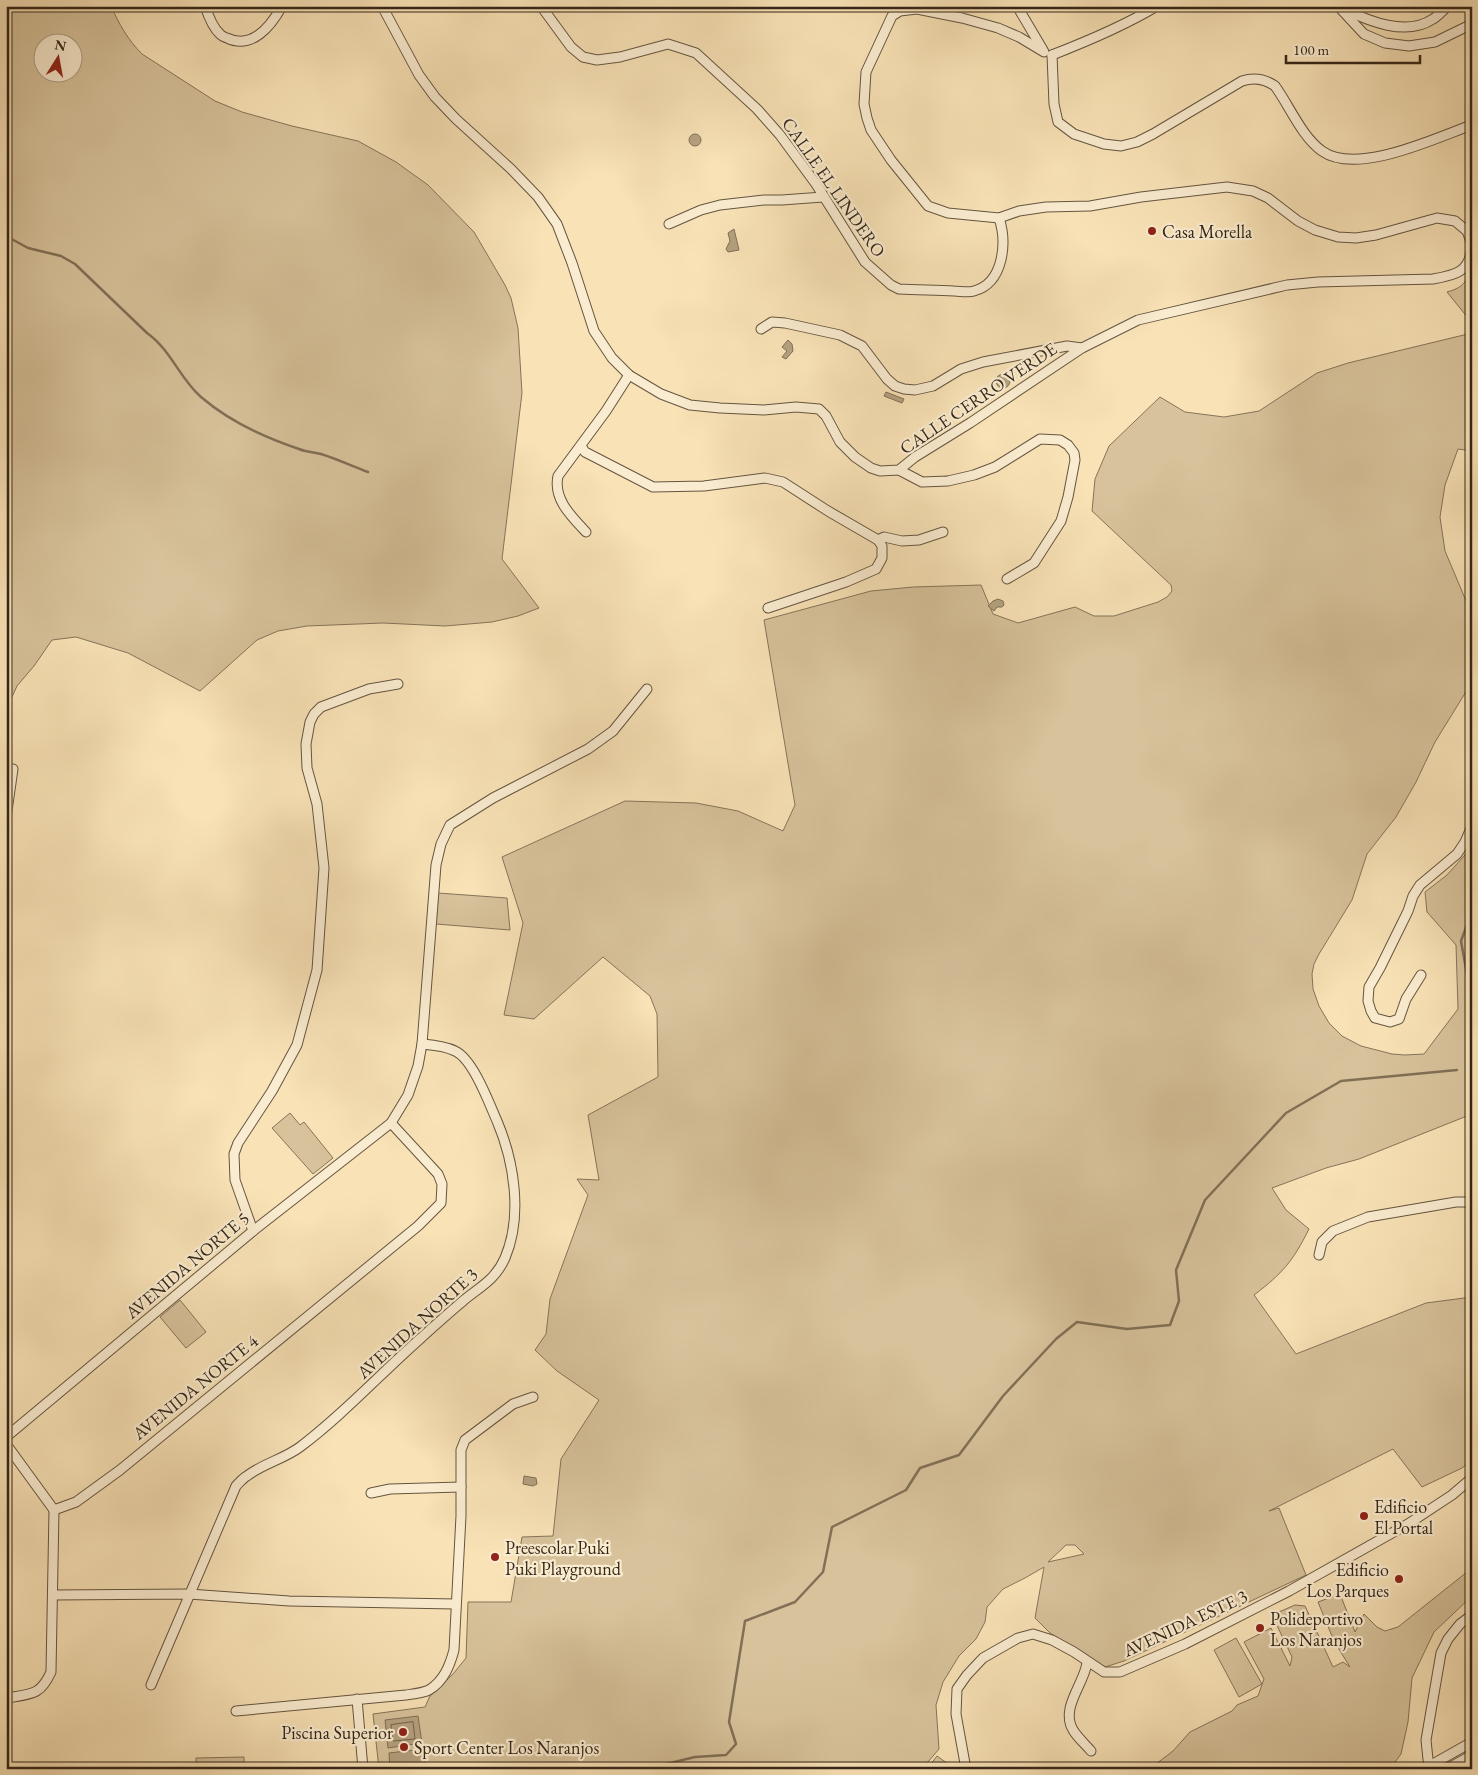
<svg xmlns="http://www.w3.org/2000/svg" width="1478" height="1775" viewBox="0 0 1478 1775" font-family="'EB Garamond',serif">
<style>
.green{fill:#d7c29b;stroke:#86745a;fill-rule:evenodd}
.water{fill:#b5a280;stroke:#817056}
.lines{fill:none;stroke-linecap:round;stroke-linejoin:round}
.shore{stroke:#74644c;stroke-width:1}
.stream{stroke:#817056;stroke-width:2.5}
.minor-casing{stroke:#655540;stroke-width:11}
.minor{stroke:#faecd0;stroke-width:9}
.poi-dot{fill:#8f2418;stroke:#faecd0;stroke-width:2}
.labels{text-anchor:middle;dominant-baseline:central;stroke-width:4.5;stroke-linejoin:round;paint-order:stroke}
.street-label{font-size:18px;fill:#342618;stroke:#faecd0}
.poi-label{font-size:18px;fill:#342618;stroke:#faecd0;text-anchor:start}
</style>
<rect width="100%" height="100%" fill="#f8e2b6"/>
<filter id="stains"><feTurbulence type="fractalNoise" baseFrequency=".004" numOctaves="4"/><feColorMatrix values="0 0 0 0 .2 0 0 0 0 .09 0 0 0 0 .02 0 0 0 .5 -.17"/></filter>
<radialGradient id="worn" r=".72"><stop offset=".6" stop-color="#630" stop-opacity="0"/><stop offset="1" stop-color="#630" stop-opacity=".3"/></radialGradient>
<g class="green">
<path d="M6 6H111C119 24 128 40 142 54L215 101 242 112 292 126 358 141 396 162 428 185 474 232 505 285 511 298 518 328 522 393 502 559 539 608 518 616 492 622 445 626 383 623 307 626 278 631 257 640 200 691 128 653 76 637 52 640 34 666 17 686 6 710ZM42 42H72V72H42Z"/>
<path d="M1472 262V323L1447 292C1466 287 1468 279 1472 262Z"/>
<path d="M1472 333V451L1458 449 1445 485 1440 517 1445 551 1472 615V682L1435 742 1416 782 1396 817 1367 854 1352 900 1319 954 1314 964 1312 974 1313 989 1319 1006 1329 1023 1342 1036 1361 1046 1392 1054 1405 1055 1424 1054 1458 1009 1456 945 1427 912 1425 892 1447 875 1472 847V1114L1359 1159 1326 1168 1272 1188 1286 1210 1309 1229C1293 1261 1283 1273 1254 1295L1296 1354 1426 1303 1472 1297V1460L1462 1468 1422 1487 1393 1449 1269 1511 1279 1508 1306 1575 1124 1661 1105 1667 1050 1633 1035 1618 1044 1567 1025 1578 1003 1589 987 1607 985 1622 976 1639 959 1656 943 1682 936 1705 939 1749 922 1769H379L373 1714 425 1707 430 1696 453 1674 466 1658 468 1602H511L522 1537 553 1536 561 1459 599 1400 557 1371 535 1350 546 1334 550 1299 588 1195 577 1179 599 1180 588 1115 658 1077 657 1014 650 996 603 957 534 1019 504 1015 523 923 502 857 625 801 696 803 738 811 783 831 795 805 764 620 871 591 913 587 981 585 993 614 1018 623 1075 607 1094 616H1114L1158 602 1167 597 1172 591 1171 585 1092 511 1095 479 1109 446 1160 397 1185 412 1224 417 1259 411 1317 373 1348 363ZM1066 1545H1075L1084 1554 1048 1562Z"/>
<path d="M438 893 507 898 510 930 436 924Z"/>
<path d="M290 1113 300 1125 304 1122 333 1158 313 1174 272 1128Z"/>
<path d="M180 1300 206 1332 186 1348 160 1317Z"/>
<path d="M1472 1568V1596L1434 1632 1412 1678 1408 1722 1401 1754 1390 1769H1209L1205 1766 1202 1769H1152V1767L1173 1751 1190 1732 1232 1711 1237 1705 1258 1696 1264 1679 1244 1642 1271 1628 1290 1666 1292 1657 1272 1615 1295 1605 1305 1606 1333 1667 1343 1662 1350 1667 1334 1641 1318 1602 1340 1594 1355 1632 1364 1614 1377 1627 1385 1631 1398 1627Z"/>
<path d="M1236 1638 1262 1684 1239 1697 1214 1650Z"/>
<path d="M937 1756 951 1766 949 1769H927Z"/>
<path d="M244 1757V1769H196V1758Z"/>
</g>
<g class="water">
<circle cx="695" cy="140" r="6"/>
<path d="M734 229 739 250 728 252 726 249 730 241 728 233Z"/>
<path d="M788 340 792 344 793 351 786 359 782 357 787 351 782 347Z"/>
<circle cx="1003" cy="381" r="7"/>
<path d="M886 392 904 399 902 403 884 396Z"/>
<path d="M998 599 1003 601 1004 605 1002 607H997L994 611 988 606 993 601Z"/>
<path d="M524 1476 536 1478 537 1484 533 1486 523 1484Z"/>
<path d="M418 1716 422 1743 388 1748 385 1720Z"/>
<path d="M424 1749 426 1769H390L389 1753Z"/>
</g>
<g class="lines">
<path class="shore" d="M413 1722 415 1739 393 1741 391 1725Z"/>
<g class="stream">
<path d="M6 236 28 248 61 256 75 264 147 333C171 350 180 379 201 397 230 422 263 437 299 449 306 452 314 452 321 454 337 459 352 466 368 472"/>
<path d="M1472 911 1461 941 1472 1003"/>
<path d="M645 1769 695 1757 726 1755 736 1744 729 1722 745 1621 795 1602 823 1572 832 1527 906 1490 920 1468 959 1455 1003 1396 1056 1339 1077 1322 1127 1329 1170 1325 1179 1301 1176 1270 1205 1200 1286 1113 1341 1081 1457 1070"/>
</g>
<g class="minor-casing">
<g id="minor">
<path d="M205 6C208 15 213 28 220 34 220 35 226 38 227 38 252 50 271 26 282 6"/>
<path d="M382 6 419 75 435 97 456 119 511 169 538 197 557 224 572 263 594 331 612 358 629 375 661 394 690 405 720 408 764 410 796 407 819 409 826 416 840 442 855 457 871 468 880 471 899 470 915 457 970 423 1082 348 1138 320 1287 285 1318 282 1433 279C1456 275 1470 272 1472 246"/>
<path d="M541 6 571 47 583 57 597 60 620 57 668 44 696 53 757 109 780 135 816 184 865 262 891 285 899 289C918 290 936 290 954 291 960 291 968 293 974 291 1004 283 1007 242 999 218"/>
<path d="M1017 6 1043 50"/>
<path d="M1338 6 1364 34 1385 43 1409 46 1435 42 1472 24"/>
<path d="M1343 9C1369 21 1406 37 1433 19 1438 16 1443 10 1448 6"/>
<path d="M1044 52 1019 37 998 28 962 18 917 9 900 11 892 16 866 72 864 104 867 118 871 130 891 160 928 206 948 213 999 218 1019 211 1046 207 1090 206 1141 197 1227 187 1253 191 1268 198 1298 221 1315 230 1338 237 1356 238 1376 235 1437 218 1455 221 1467 231 1472 244"/>
<path d="M1052 55 1054 104 1058 122 1074 134 1104 144 1121 146 1137 142 1153 134 1242 81C1254 77 1265 79 1275 86 1289 105 1302 137 1322 151 1357 176 1435 138 1472 125"/>
<path d="M1052 55C1088 41 1124 26 1157 6"/>
<path d="M669 224 701 210 720 205 764 200H782L823 197"/>
<path d="M761 329 772 322 785 323 840 335 862 346 887 379 895 386 904 389 915 390 933 386 961 369 983 362 1067 346 1082 348"/>
<path d="M581 446 585 452 653 487 704 486 765 478 783 482 828 511 878 540 882 546V558L876 569 846 582 768 608"/>
<path d="M899 470 922 482 948 481 974 475 995 467 1040 439 1060 440 1068 445 1074 453 1075 460 1068 497 1061 521 1034 563 1007 579"/>
<path d="M586 532C571 516 553 499 558 476L606 411 629 375"/>
<path d="M878 540 884 537 902 541 919 540 943 532"/>
<path d="M6 818 13 769"/>
<path d="M1421 975 1406 999 1399 1019 1390 1022 1375 1018 1371 1011 1368 1001 1369 987 1380 968 1408 911 1413 896 1420 885 1457 854 1465 842 1472 826"/>
<path d="M422 1044 436 865 441 844 450 825 493 798 588 749 613 731 647 689"/>
<path d="M253 1231 235 1180 234 1154 238 1143 272 1091 297 1045 317 970 324 868 317 804 307 768 306 744 310 722 314 714 321 707 369 689 398 684"/>
<path d="M1319 1255 1322 1242 1333 1231 1368 1217 1456 1202H1472"/>
<path d="M6 1437 253 1231 391 1123 408 1095 418 1066 422 1044C433 1045 445 1046 455 1051 473 1059 489 1103 497 1121 514 1161 523 1216 505 1258 496 1279 480 1287 464 1300 449 1313 435 1325 421 1338 380 1374 344 1414 300 1447 284 1459 262 1464 247 1476 243 1478 239 1483 236 1486L151 1685"/>
<path d="M6 1444 54 1510"/>
<path d="M371 1493 390 1489 461 1487"/>
<path d="M54 1595 189 1594 289 1601 455 1604"/>
<path d="M1087 1663C1084 1684 1060 1708 1073 1730 1078 1738 1086 1745 1091 1751"/>
<path d="M6 1698C31 1694 40 1696 51 1672L54 1510 76 1502 120 1470 418 1226 441 1203 442 1184 438 1174 391 1123"/>
<path d="M357 1699 363 1769"/>
<path d="M236 1711 406 1695C413 1694 423 1693 429 1690 444 1681 450 1665 454 1650L461 1516V1450L465 1440 513 1404 533 1397"/>
<path d="M966 1769 956 1714 957 1689 967 1675 983 1658 1018 1638 1033 1634 1052 1640 1074 1652 1104 1672H1120L1185 1644 1289 1591 1408 1524 1452 1495 1472 1478"/>
<path d="M1424 1769 1472 1742"/>
<path d="M1429 1769 1426 1740 1441 1653 1448 1639 1460 1624 1472 1615"/>
<path d="M1447 1769 1472 1755"/>
</g>
</g>
<use href="#minor" class="minor"/>
</g>
<g class="poi-dot">
<circle cx="1152" cy="231" r="5"/>
<circle cx="1364" cy="1516" r="5"/>
<circle cx="495" cy="1557" r="5"/>
<circle cx="1399" cy="1579" r="5"/>
<circle cx="1260" cy="1628" r="5"/>
<circle cx="403" cy="1732" r="5"/>
<circle cx="404" cy="1747" r="5"/>
</g>
<g class="labels">
<g class="street-label">
<text transform="translate(834 187) rotate(55)">CALLE EL LINDERO</text>
<text transform="translate(978 398) rotate(-34)">CALLE CERRO VERDE</text>
<text transform="translate(187 1265) rotate(-40)">AVENIDA NORTE 5</text>
<text transform="translate(417 1323) rotate(-42)">AVENIDA NORTE 3</text>
<text transform="translate(195 1387) rotate(-39)">AVENIDA NORTE 4</text>
<text transform="translate(1185 1623) rotate(-25)">AVENIDA ESTE 3</text>
</g>
<g class="poi-label">
<text x="1162" y="231">Casa Morella</text>
<text x="1374" y="1506">Edificio<tspan x="1374" dy="21">El Portal</tspan></text>
<text x="505" y="1547">Preescolar Puki<tspan x="505" dy="21">Puki Playground</tspan></text>
<text x="1389" y="1569" text-anchor="end">Edificio<tspan x="1389" dy="21">Los Parques</tspan></text>
<text x="1270" y="1618">Polideportivo<tspan x="1270" dy="21">Los Naranjos</tspan></text>
<text x="393" y="1732" text-anchor="end">Piscina Superior</text>
<text x="414" y="1747">Sport Center Los Naranjos</text>
</g>
</g>
<rect width="1478" height="1775" fill="none" stroke="#f8e2b6" stroke-width="25"/>
<rect x="8" y="8" width="1463" height="1760" fill="none" stroke="#342618" stroke-width="2.5"/>
<rect x="12" y="12" width="1453" height="1750" fill="none" stroke="#342618"/>
<g transform="translate(58 58) rotate(11)"><circle r="24" fill="#faecd0" stroke="#ab9d86"/>
<path d="M0-4L9 19L0 12L-9 19Z" fill="#8f2418"/>
<text y="-8" font-size="14" font-weight="bold" text-anchor="middle" fill="#342618">N</text>
</g>
<path d="M1286 55v8h134v-8" fill="none" stroke="#342618" stroke-width="2.5"/>
<text x="1293" y="55" font-size="15" fill="#342618" stroke="#faecd0" stroke-width="4" paint-order="stroke">100 m</text>
<rect width="100%" height="100%" filter="url(#stains)"/>
<rect width="100%" height="100%" fill="url(#worn)"/>
</svg>
